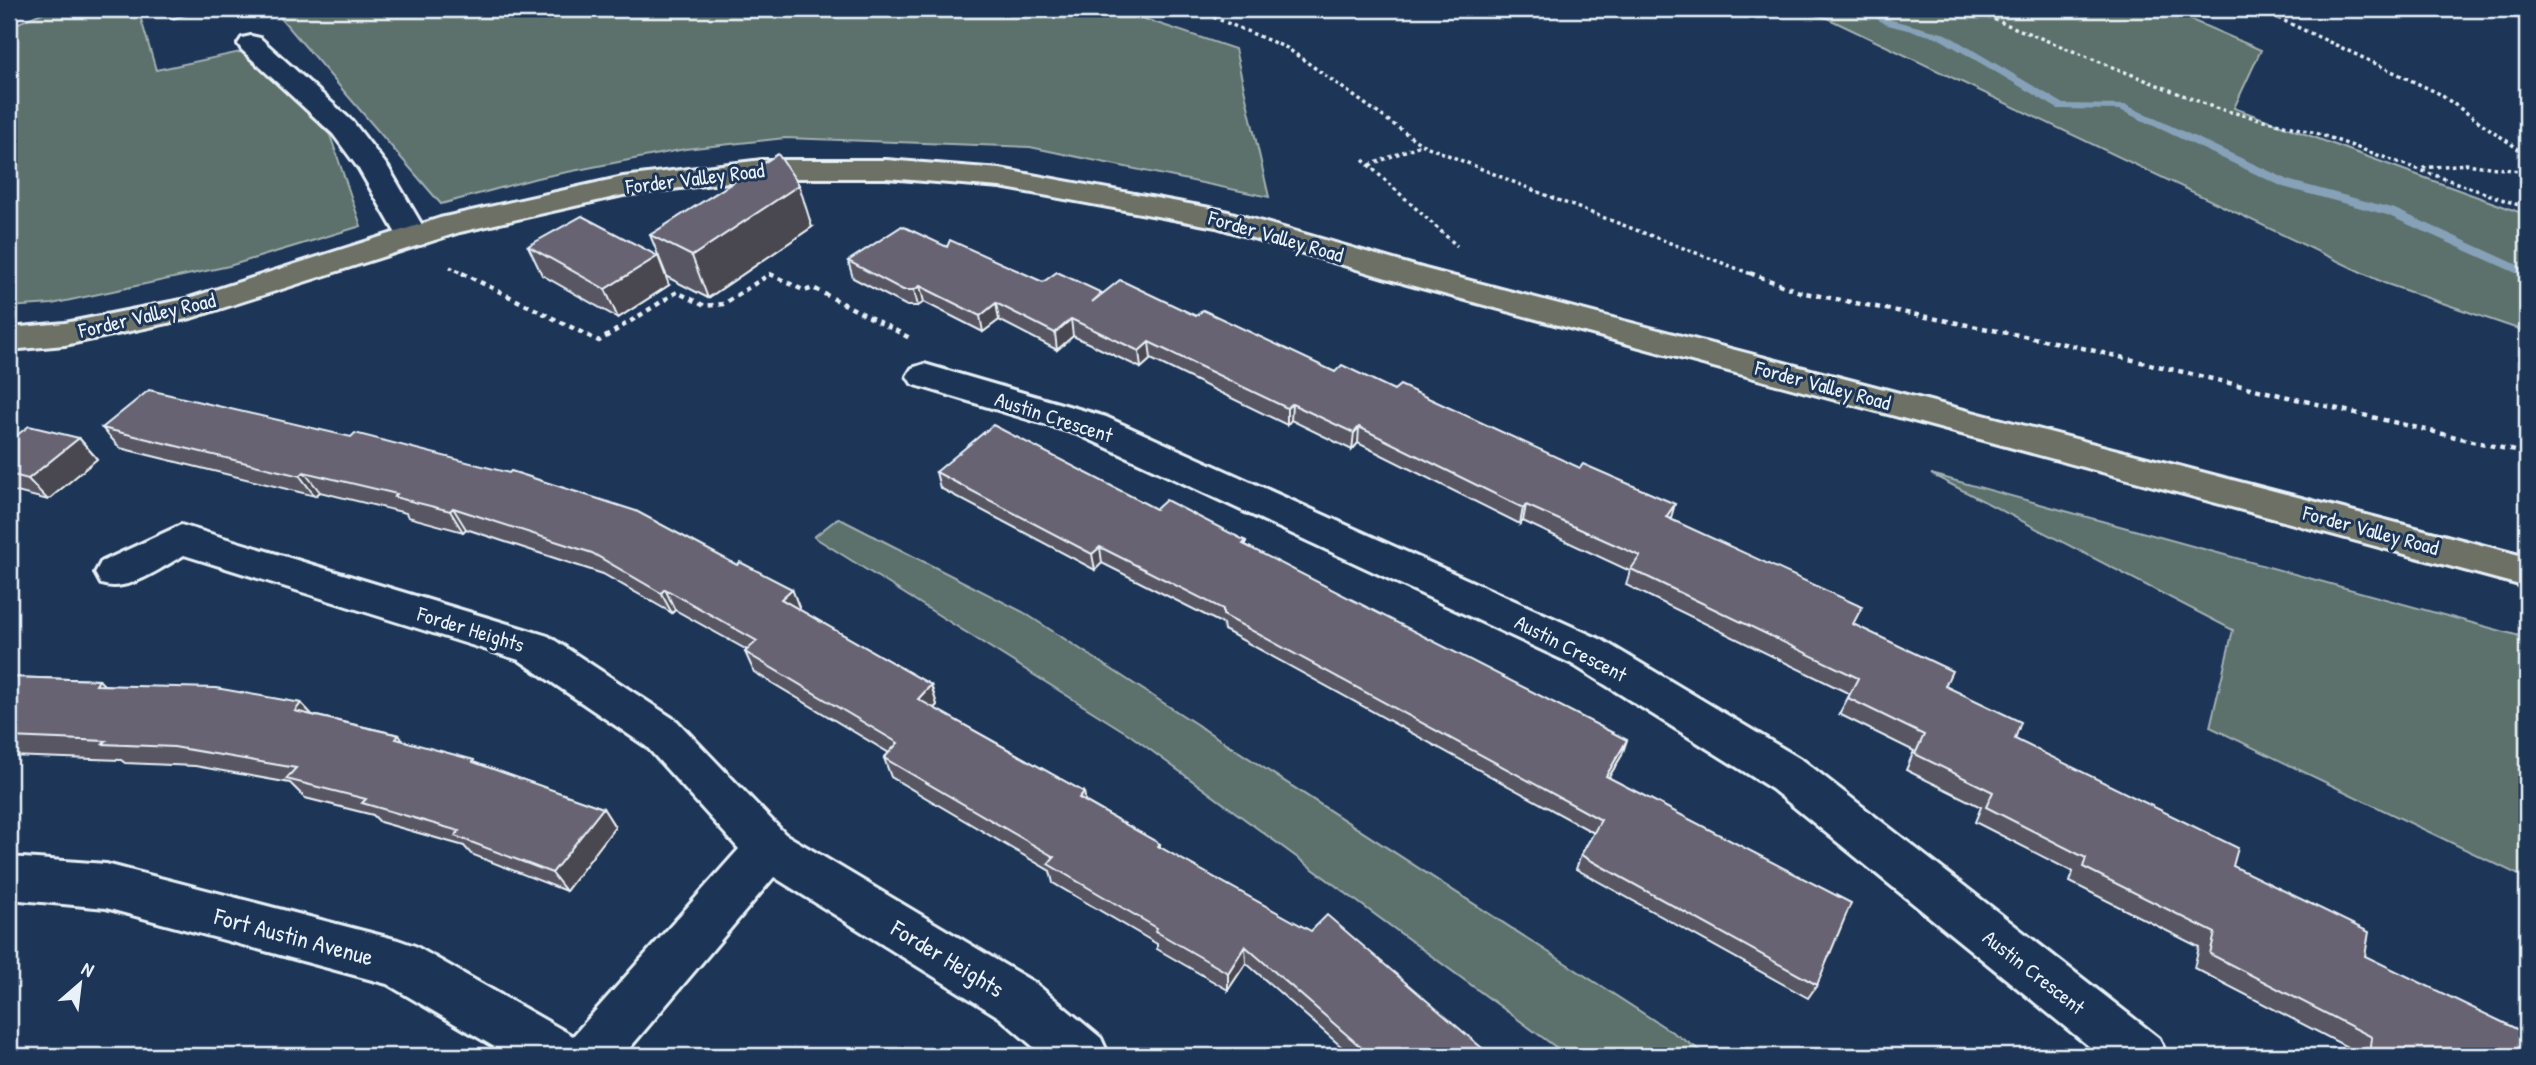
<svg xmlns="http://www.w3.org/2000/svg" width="2536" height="1065" viewBox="0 0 2536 1065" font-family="'Patrick Hand',sans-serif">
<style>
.green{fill:#5b706c;stroke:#a2b0b2;stroke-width:2}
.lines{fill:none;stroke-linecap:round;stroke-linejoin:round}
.stream{fill:#86a1b8;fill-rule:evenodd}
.minor-casing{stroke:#e8f1f8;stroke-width:6}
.major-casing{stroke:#e8f1f8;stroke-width:6}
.path-far1{stroke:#e8f1f8;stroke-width:3.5;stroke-dasharray:3.5 3.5;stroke-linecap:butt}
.path{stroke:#e8f1f8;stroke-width:4.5;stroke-dasharray:5 5;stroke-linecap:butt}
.minor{fill:#1d3557;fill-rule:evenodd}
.major{fill:#6c7065;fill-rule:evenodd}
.wall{fill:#595662;stroke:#e8f1f8;stroke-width:2}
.shaded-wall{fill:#484650;stroke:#e8f1f8;stroke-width:2}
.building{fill:#676472;stroke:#e8f1f8;stroke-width:2}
.labels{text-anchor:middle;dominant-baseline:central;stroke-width:6;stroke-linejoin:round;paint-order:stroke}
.street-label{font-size:21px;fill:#e8f1f8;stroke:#1d3557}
.near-street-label{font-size:24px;fill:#e8f1f8;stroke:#1d3557}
</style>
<rect width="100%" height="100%" fill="#1d3557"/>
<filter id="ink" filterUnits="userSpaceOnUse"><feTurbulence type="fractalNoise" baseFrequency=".0143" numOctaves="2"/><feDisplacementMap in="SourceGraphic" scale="14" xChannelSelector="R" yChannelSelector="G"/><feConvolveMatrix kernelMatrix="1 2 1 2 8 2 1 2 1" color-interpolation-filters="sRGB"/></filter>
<g filter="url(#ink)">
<g class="green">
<path d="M51 9H138L156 70 245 51 330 135 361 226 229 266 52 304 9 307V27Z"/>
<path d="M273 9H1115L1235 49 1269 197 1030 147 785 138 685 149 537 178 441 204Z"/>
<path d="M1791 9H2166L2261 50 2234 108 2527 215V332L2384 283 1827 18Z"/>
<path d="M1931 474 2527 638V879L2210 727 2233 630Z"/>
<path d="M838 518 1023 612 1709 1056H1568L1130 735 814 537Z"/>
</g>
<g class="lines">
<path class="stream" d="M1864 9H1876L1892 20 1946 34 2064 104 2126 105 2291 181 2395 209 2527 269V278L2387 215 2283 187 2120 110 2058 109 1938 38 1884 24Z"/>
<g class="minor-casing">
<g id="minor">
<path d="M251 36 260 38 353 122 388 167 429 237 424 244 413 246 402 244 359 169 333 134 242 50 238 44 242 38Z"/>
<path d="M924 364 1106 417 1602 640 1804 761 2159 1038 2167 1056H2101L1772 789 1572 664 1080 435 912 384 907 376 912 368Z"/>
<path d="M181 525 548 636 677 721 785 834 1035 983 1101 1038 1109 1056H1044L999 1017 774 877 623 1056H510L387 984 106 908 9 899V857L106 864 398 940 415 946 573 1036 739 849 647 747 519 660 184 555C160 568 129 593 101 584L95 573 101 562Z"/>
</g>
</g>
<g class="major-casing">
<path id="major" d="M762 160H886L1000 169 1221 210 1425 269 2527 557V587L1403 283 1216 227 1000 187 886 178H762L623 195 460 232 191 318 65 345 9 350V328L65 323 186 299 440 218 623 177Z"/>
</g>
<g class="path-far1">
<path d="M1194 9 1287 48 1421 144 1560 201 1754 275"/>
<path d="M1968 9 2215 108 2316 133 2527 208"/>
<path d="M2259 9 2438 93 2527 155"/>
<path d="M1363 160 1457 246"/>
<path d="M1370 165 1420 145"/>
<path d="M2423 168 2466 164 2527 172"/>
<path d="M450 267 465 275"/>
<path d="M769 275H771"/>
</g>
<g class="path">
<path d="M462 273 599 341 677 292 705 306 723 304 770 274 805 291 813 288 910 338"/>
<path d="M1750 273 1800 292 2074 346 2527 454"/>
</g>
<use href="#minor" class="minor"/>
<use href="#major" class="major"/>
</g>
<g class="wall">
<path d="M812 227 708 298 667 277 650 235Z"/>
<path d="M528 246 669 285 618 318 542 275Z"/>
<path d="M947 247 1043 282 1102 293 1196 316 1335 372 1394 390 1670 519 1853 624 1945 686 2015 739 2233 866 2365 956 2527 1056H2352L2353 1050 2194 968 2199 947 2070 882 2073 872 1975 822 1981 807 1906 770 1914 751 1839 714 1850 694 1626 585 1630 571 1523 521 1520 524 1358 443 1352 450 1291 420 1287 425 1151 359 1141 368 1073 336 1057 350 999 320 983 332 924 302 918 306H907L853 278 848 261Z"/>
<path d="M102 428 737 565 792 589 800 610 931 685 937 705 934 708 1084 792 1085 801 1160 844V847L1488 1056H1352L1246 963 1228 990 1157 949V944L1053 883 1050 871 891 777 884 758 889 753 754 672 745 652 747 650 675 610 672 613 603 574 466 529 463 532 408 517 406 513 320 492 315 496 120 448Z"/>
<path d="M79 438 97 459 48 500 9 490V441Z"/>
<path d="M936 472 1156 509 1246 541V546L1622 755 1609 777 1817 985 1808 998 1576 869 1581 855 1594 833 1224 630 1223 624 1102 563 1095 570 940 488Z"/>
<path d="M9 677 99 680 104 685 301 703 312 715 399 735 403 741 478 764 603 808 615 827 566 891 471 854 464 846 380 822 373 815 305 798 290 783 195 766 125 763 121 760 9 756Z"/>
</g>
<g class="shaded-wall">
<path d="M165 9H206L171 19Z"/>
<path d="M799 185 812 227 708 298 692 256Z"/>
<path d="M658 256 669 285 618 318 605 289Z"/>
<path d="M920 286 924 302 918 306 914 290Z"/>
<path d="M996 303 999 320 983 332 980 316Z"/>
<path d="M1071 319 1073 336 1057 350 1055 333Z"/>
<path d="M1149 342 1151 359 1141 368 1139 351Z"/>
<path d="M1292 404 1291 420 1287 425V408Z"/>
<path d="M1359 427 1358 443 1352 450 1354 433Z"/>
<path d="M79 438 97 459 48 500 28 479Z"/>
<path d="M304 472 320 492 315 496 300 476Z"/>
<path d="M1675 504 1670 521 1666 517Z"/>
<path d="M1526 505 1523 521 1520 524 1523 508Z"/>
<path d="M453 508 466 529 463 532 450 511Z"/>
<path d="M1100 547 1102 563 1095 570 1092 554Z"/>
<path d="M665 589 675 610 672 613 661 593Z"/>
<path d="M792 589 800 610 781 599Z"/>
<path d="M931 685 937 705 925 718 918 699Z"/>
<path d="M301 703 319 722 295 711Z"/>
<path d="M1627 740 1622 755 1601 790 1606 776Z"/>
<path d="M1084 792 1087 811 1079 798Z"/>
<path d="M603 808 615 827 566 891 552 873Z"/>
<path d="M1245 946 1246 963 1228 990V973Z"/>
</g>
<g class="building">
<path d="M778 154 799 185 692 256 650 235Z"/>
<path d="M582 216 658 256 605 289 528 246Z"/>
<path d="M902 226 947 247 950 240 1043 282 1057 272 1102 293 1092 302 1120 280 1196 316 1203 310 1335 372 1342 365 1394 390 1400 385 1580 468 1583 464 1675 504 1666 517 1862 607 1853 624 1952 671 1945 686 2021 722 2015 739 2238 848 2233 866 2369 932 2365 956 2527 1034V1056H2370L2372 1037 2210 954 2215 933 2083 867 2086 858 1986 807 1993 792 1915 754 1924 735 1848 698 1858 678 1631 569 1640 556 1526 505 1523 508 1359 427 1354 433 1292 404 1287 408 1149 342 1139 351 1071 319 1055 333 996 303 980 316 920 286 914 290H903L848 261Z"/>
<path d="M149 390 351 437 355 433 509 473 511 471 636 511 737 565 740 562 792 589 781 599 931 685 918 699 1084 792 1079 798 1160 844 1158 846 1311 931 1327 915 1489 1054 1488 1056H1369L1370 1055 1245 946 1228 973 1155 931 1157 928 1048 864 1054 857 884 758 898 743 745 652 757 641 665 589 661 593 592 553 453 508 450 511 394 497 397 494 304 472 300 476 102 428Z"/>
<path d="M993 425 1156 509 1166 500 1246 541 1243 544 1627 740 1606 776 1851 903 1817 985 1581 855 1601 820 1223 615V609L1100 547 1092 554 936 472Z"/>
<path d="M29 426 79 438 28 479 9 474V441Z"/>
<path d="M9 677 99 680 96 685 216 688 301 703 295 711 399 735 396 739 474 760 473 762 603 808 552 873 455 836 459 831 362 803 366 799 286 779 296 768 174 747 103 744 106 741 9 737Z"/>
</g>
</g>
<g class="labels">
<g class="street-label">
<text transform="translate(695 178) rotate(-7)">Forder Valley Road</text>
<text transform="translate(1276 236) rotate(16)">Forder Valley Road</text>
<text transform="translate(147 315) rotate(-13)">Forder Valley Road</text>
<text transform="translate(1823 385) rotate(15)">Forder Valley Road</text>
<text transform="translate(1054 417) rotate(18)">Austin Crescent</text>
<text transform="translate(2371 530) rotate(15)">Forder Valley Road</text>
<text transform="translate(471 629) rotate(17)">Forder Heights</text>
<text transform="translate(1571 648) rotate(27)">Austin Crescent</text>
<text transform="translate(2034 972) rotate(38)">Austin Crescent</text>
</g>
<g class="near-street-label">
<text transform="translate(294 936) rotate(15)">Fort Austin Avenue</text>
<text transform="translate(948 958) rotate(31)">Forder Heights</text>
</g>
</g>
<rect width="2536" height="1065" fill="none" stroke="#1d3557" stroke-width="35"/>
<rect x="18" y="18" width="2501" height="1030" fill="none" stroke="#e8f1f8" stroke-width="2.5" filter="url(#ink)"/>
<g transform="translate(80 984) rotate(28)" stroke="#1d3557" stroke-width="5" paint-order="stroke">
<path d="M0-5L12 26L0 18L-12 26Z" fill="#e8f1f8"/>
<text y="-10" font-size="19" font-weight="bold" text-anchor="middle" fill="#e8f1f8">N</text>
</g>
</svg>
